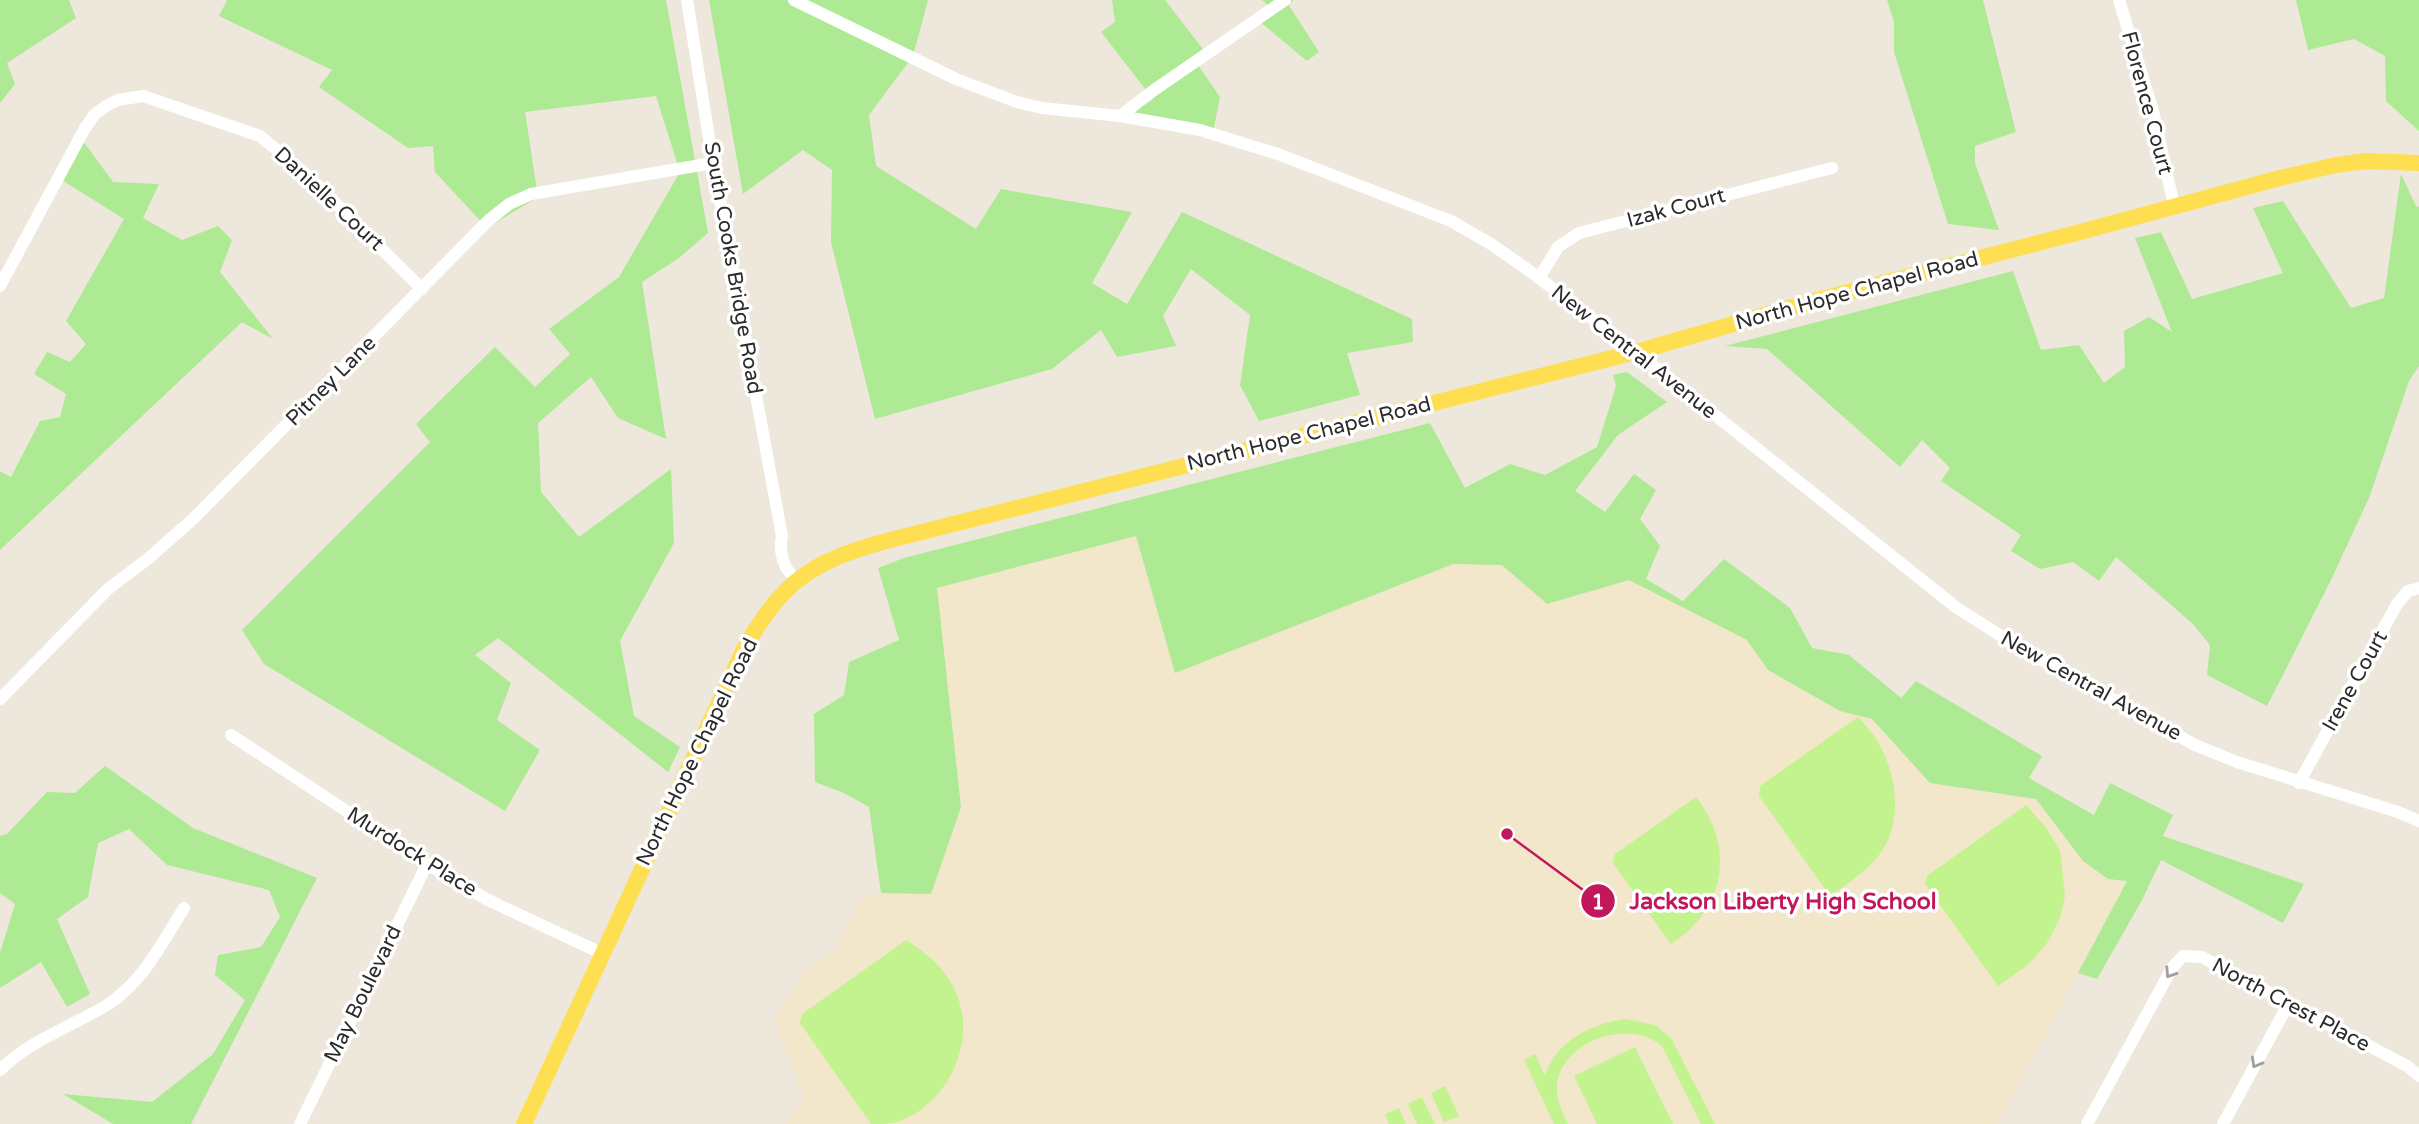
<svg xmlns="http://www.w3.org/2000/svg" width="2419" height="1124" viewBox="0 0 2419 1124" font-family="'Varela Round',sans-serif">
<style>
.education{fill:#f2e7ca}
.green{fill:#adea93}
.pitch{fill:#c3f38e}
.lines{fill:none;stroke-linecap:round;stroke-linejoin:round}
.minor{stroke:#fff;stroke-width:12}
.major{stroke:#fedf51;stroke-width:16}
.oneway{stroke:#a0a0a0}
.labels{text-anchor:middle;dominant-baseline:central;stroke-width:7;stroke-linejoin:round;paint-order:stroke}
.street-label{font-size:21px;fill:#2b2b2b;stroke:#fff}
.leader{fill:none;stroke:#c2185b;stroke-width:2.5}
.callout-dot{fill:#c2185b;stroke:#fff;stroke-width:2.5}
.mark-label{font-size:21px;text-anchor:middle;font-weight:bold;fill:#fff}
.callout-label{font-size:23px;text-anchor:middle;font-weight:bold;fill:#c2185b;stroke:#fff;stroke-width:7;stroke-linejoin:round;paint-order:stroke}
</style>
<rect width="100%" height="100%" fill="#eee7dc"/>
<path class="education" d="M1136 536 1175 673 1453 564 1502 565 1547 604 1629 580 1747 640 1768 670 1840 711 1872 719 1930 783 2036 799 2083 861 2128 881 1997 1124H785L804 1099 774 1019 804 971 838 947 860 900 881 893 931 894 961 807 937 587Z"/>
<g class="green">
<path d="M0 0H69L76 18 7 63 15 84 0 103Z"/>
<path d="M227 0H666L708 233 679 258 642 282 666 439 618 418 591 377 538 423 541 492 579 537 671 469 674 543 620 641 634 716 680 747 668 772 498 638 475 655 511 683 497 720 540 750 505 811 264 664 242 630 430 442 416 424 495 347 535 387 570 354 549 329 619 277 680 172 656 96 525 112 538 197 487 228 435 172 433 146 408 148 319 87 332 70 219 16Z"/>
<path d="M709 0H928L913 56 869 115 876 166 976 229 1001 189 1132 212 1092 283 1127 304 1182 212 1412 319 1413 342 1347 353 1360 395 1259 421 1240 385 1250 315 1191 269 1163 316 1176 346 1117 357 1101 330 1052 369 875 419 831 242 832 170 803 150 743 194Z"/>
<path d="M1112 0H1165L1209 57 1198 65 1220 97 1213 132 1124 118 1153 99 1101 32 1115 22Z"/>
<path d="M1262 0H1294L1288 4 1319 52 1307 61 1259 21 1273 10Z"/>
<path d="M1887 0H1983L2016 132 1975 146V163L1999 230 1948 224 1894 52V22Z"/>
<path d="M2296 0H2419V131L2386 101 2385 56 2354 39 2308 50Z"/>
<path d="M80 137 113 182 159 184 143 218 182 240 218 226 232 240 220 272 273 339 242 322 0 550V471L11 477 40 421 60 417 66 394 34 374 47 352 70 362 86 344 66 321 124 219 57 177Z"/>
<path d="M2401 174 2416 206 2419 207V366L2409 381 2369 498 2330 582 2267 706 2207 675 2210 645 2193 624 2116 557 2099 581 2073 562 2040 569 2011 551 2021 535 1941 481 1950 468 1922 440 1900 467 1767 349 1725 346 2013 271 2041 350 2079 345 2104 383 2125 367 2124 331 2149 317 2172 332 2135 238 2161 232 2192 299 2283 273 2253 208 2283 201 2351 308 2384 298Z"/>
<path d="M1627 372 1667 402 1618 435 1575 491 1605 512 1634 474 1656 490 1640 519 1660 546 1646 579 1683 601 1724 559 1790 608 1812 648 1849 655 1901 698 1916 681 2042 756 2029 778 2094 815 2110 783 2173 815 2163 836 2304 884 2283 923 2161 860 2142 900 2097 979 2078 973 2127 881 2108 879 2083 861 2036 799 1930 783 1872 719 1840 711 1768 670 1747 640 1629 580 1547 604 1502 565 1453 564 1175 673 1136 536 937 588 961 807 931 894 881 893 869 807 844 793 815 782 814 714 844 695 849 662 899 640 878 568 904 558 1430 423 1465 488 1510 464 1545 475 1597 447 1616 386 1613 375Z"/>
<path d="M105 766 193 828 317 878 191 1124H113L63 1094 152 1102 213 1054 245 1000 215 975 218 955 261 947 280 917 269 890 167 865 129 829 98 843 88 897 57 919 90 994 67 1007 41 962 0 988V953L15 904 0 893V836L7 834 47 792 75 793Z"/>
</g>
<g class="pitch">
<path d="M1858 717C1865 725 1873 733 1878 742 1897 775 1904 823 1879 855 1866 872 1847 884 1830 896L1759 796 1760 786Z"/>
<path d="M1696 797C1736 848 1725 909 1671 944L1613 863 1615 854Z"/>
<path d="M2026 805 2044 825 2060 850 2065 896 2060 918 2047 943 2029 964 1998 986 1925 884 1927 876Z"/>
<path d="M906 940C931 956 952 974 960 1004 974 1052 941 1111 893 1123 886 1124 878 1124 871 1124L800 1023 802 1014Z"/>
<path d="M1626 1019 1655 1025 1671 1038 1715 1124H1701L1662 1046C1630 1018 1564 1040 1557 1083 1555 1098 1562 1111 1568 1124H1554L1524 1060 1535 1054 1545 1076C1556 1041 1592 1023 1626 1019Z"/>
<path d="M1635 1047 1673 1124H1597L1574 1076Z"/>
<path d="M1445 1086 1459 1116 1444 1122 1431 1093Z"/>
<path d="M1422 1097 1435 1124H1417L1408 1104Z"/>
<path d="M1399 1108 1406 1124H1389L1385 1114Z"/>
</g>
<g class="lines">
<g class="minor">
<path d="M687 0 713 163 782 536C779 548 782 563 790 573"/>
<path d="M794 0 956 79 1017 102 1042 108 1120 116 1200 130 1278 154 1451 221 1491 244 1527 269 1636 352 1957 608 2017 646 2195 745 2237 762 2398 812 2419 821"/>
<path d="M2119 0 2153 111 2174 206"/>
<path d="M1120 116 1154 90 1285 0"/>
<path d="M1539 278 1558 247 1579 233 1832 168"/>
<path d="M0 286 85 128 95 114 106 106 118 100 143 96 260 136 308 176 422 289"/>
<path d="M0 699 108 589 149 558 193 519 489 220 509 204 531 194 713 163"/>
<path d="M231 735 427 864 486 899 601 953"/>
<path d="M2299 783 2397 604 2408 591 2419 588"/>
<path d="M0 1070C30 1040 71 1027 107 1005 143 982 162 943 184 908"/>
<path d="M300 1124 427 864"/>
<path d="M2087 1124 2172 968 2183 956 2202 957 2407 1066 2419 1076"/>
<path d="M2223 1124 2289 1003"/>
</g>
<path class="major" d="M524 1124 743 651C782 581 811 562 886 541L1636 352 1810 302 2069 235 2280 178 2336 165 2366 161 2419 163"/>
</g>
<defs><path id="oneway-chevron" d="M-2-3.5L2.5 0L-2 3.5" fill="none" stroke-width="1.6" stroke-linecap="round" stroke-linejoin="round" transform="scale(1.75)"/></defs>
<g class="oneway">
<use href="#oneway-chevron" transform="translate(2170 973) rotate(123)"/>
<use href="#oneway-chevron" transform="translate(2256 1063) rotate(119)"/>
</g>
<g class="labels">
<g class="street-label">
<text transform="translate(2147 103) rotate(75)">Florence Court</text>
<text transform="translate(329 199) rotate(43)">Danielle Court</text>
<text transform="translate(1676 208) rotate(-15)">Izak Court</text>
<text transform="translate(733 268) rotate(80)">South Cooks Bridge Road</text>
<text transform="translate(1857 291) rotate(-15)">North Hope Chapel Road</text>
<text transform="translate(1634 352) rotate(38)">New Central Avenue</text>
<text transform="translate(331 381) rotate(-45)">Pitney Lane</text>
<text transform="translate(1309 434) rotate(-14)">North Hope Chapel Road</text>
<text transform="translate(2355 681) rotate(-61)">Irene Court</text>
<text transform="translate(2091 686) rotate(29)">New Central Avenue</text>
<text transform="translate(697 752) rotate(-64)">North Hope Chapel Road</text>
<text transform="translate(412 852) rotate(32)">Murdock Place</text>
<text transform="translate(363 994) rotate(-64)">May Boulevard</text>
<text transform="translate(2291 1005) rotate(28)">North Crest Place</text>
</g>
</g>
<path class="leader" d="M1507 834L1598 901"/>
<g class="callout-dot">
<circle cx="1507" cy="834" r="7"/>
<circle cx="1598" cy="901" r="18"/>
</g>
<g class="mark-label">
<text x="1598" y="909">1</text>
</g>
<g class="callout-label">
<text x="1783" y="909">Jackson Liberty High School</text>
</g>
</svg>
